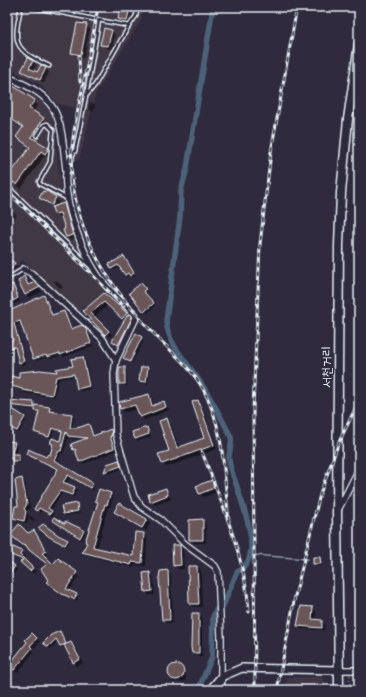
<svg xmlns="http://www.w3.org/2000/svg" width="366" height="697" viewBox="0 0 366 697" font-family="Mynerve,'Poor Story',sans-serif">
<style>
.built{fill:#413845}
.shadow{fill:#0007;fill-rule:evenodd}
.lines{fill:none;stroke-linecap:round;stroke-linejoin:round}
.stream{stroke:#8b9bab;stroke-width:1.5}
.canal{stroke:#4d6278;stroke-width:5.5}
.building{fill:#6a5758;stroke:#e8f1f8}
.lane-casing{stroke:#e8f1f8;stroke-width:5.5}
.street-casing{stroke:#e8f1f8;stroke-width:8}
.secondary-casing{stroke:#e8f1f8;stroke-width:10}
.primary-casing{stroke:#e8f1f8;stroke-width:11}
.path{stroke:#e8f1f8;stroke-width:1;stroke-dasharray:1 3;stroke-linecap:butt}
.lane{stroke:#2f2a3d;stroke-width:2.5}
.street{stroke:#2f2a3d;stroke-width:5.5}
.secondary{stroke:#2f2a3d;stroke-width:7}
.primary{stroke:#2f2a3d;stroke-width:8}
.rail-casing{stroke:#e8f1f8;stroke-width:3}
.rail{stroke:#2f2a3d;stroke-width:1.5;stroke-dasharray:4.5;stroke-linecap:butt}
.labels{text-anchor:middle;dominant-baseline:central;stroke-width:3;stroke-linejoin:round;paint-order:stroke}
.street-label{font-size:13px;fill:#e8f1f8;stroke:#2f2a3d}
</style>
<rect width="100%" height="100%" fill="#2f2a3d"/>
<filter id="ink" filterUnits="userSpaceOnUse"><feTurbulence type="fractalNoise" baseFrequency=".025" numOctaves="2"/><feDisplacementMap in="SourceGraphic" scale="8" xChannelSelector="R" yChannelSelector="G"/><feConvolveMatrix kernelMatrix="1 2 1 2 8 2 1 2 1" color-interpolation-filters="sRGB"/></filter>
<g filter="url(#ink)">
<g class="built">
<path d="M7 7H143L141 20 96 93 79 160 75 161 72 150 80 109 57 104 40 84 7 68Z"/>
<path d="M7 81 34 95 43 102 53 117 61 188 57 195 66 205 82 253 90 270 108 289 81 313 22 260 7 276Z"/>
<path d="M287 677H321L324 679 325 690H287Z"/>
</g>
<g class="shadow">
<path d="M51 7H65V11Z"/>
<path d="M75 7H90L89 16 79 14 75 9Z"/>
<path d="M121 7H133L130 24 122 22 119 19Z"/>
<path d="M86 25 90 29 84 58 76 56 72 53Z"/>
<path d="M111 31 115 34 112 49 105 48 102 44Z"/>
<path d="M32 62 36 65 33 71 37 74 45 68 49 72 44 83 22 70Z"/>
<path d="M7 83 38 105 33 112 47 123 35 141 52 153 50 157 46 154 21 189 9 178 7 164 14 171 30 148 17 137 24 128 7 116Z"/>
<path d="M90 102 95 105 93 112 88 109Z"/>
<path d="M7 131 14 137 7 146Z"/>
<path d="M41 198H55L59 202 56 207 64 204 68 208 75 233 66 236 67 230 63 216 59 217 55 214 53 206Z"/>
<path d="M7 207 17 215 7 229Z"/>
<path d="M75 235 76 238 70 240 67 237Z"/>
<path d="M126 260 135 276 133 277 130 275 128 276 120 267 114 270 112 268Z"/>
<path d="M10 261 17 266 10 274 7 272V266Z"/>
<path d="M23 277 30 286 35 283 42 291 29 298 18 280Z"/>
<path d="M56 280 63 287 61 289 54 282Z"/>
<path d="M140 284 147 292 145 294 155 306 147 313 145 311Z"/>
<path d="M13 286 20 301 7 307V288Z"/>
<path d="M104 295 134 321 122 348 113 341 125 321 108 305 94 317 112 335 109 337 85 311Z"/>
<path d="M44 296 53 316 64 312 72 330 82 327 88 332 93 346 64 357 62 355 50 359 48 357 36 361 22 323 16 325 26 364 22 365 20 362 17 349 9 351 13 367 8 368 7 311Z"/>
<path d="M137 335 144 340 132 363 124 358Z"/>
<path d="M83 358 86 361 91 389 80 391 78 388 75 376 59 379 54 397 25 393 16 388 13 384 7 382V376L20 380 58 374 74 367Z"/>
<path d="M125 368 127 370V386H122L120 383Z"/>
<path d="M147 368 149 370 148 384 142 383 140 381Z"/>
<path d="M7 392 10 395V401L34 403 36 406 49 408 51 412 71 415 74 418 72 429 89 426 94 436 110 431 113 433 114 438 112 439 116 451 83 464 74 449 85 440 71 438 69 436 63 454 61 453 57 463 94 487 92 490 71 477 66 484 77 490 74 497 62 493 50 511 54 514 53 516 42 510 40 513 35 508 59 470 27 453 47 459 50 456 54 446 51 443 52 439 35 432 39 413 36 410 7 406ZM54 430 63 432 60 442 51 439Z"/>
<path d="M148 395 152 398 154 406 164 402 169 410 144 420 138 409 125 412 121 409 120 402Z"/>
<path d="M198 401 202 406 217 449 167 467 162 463 170 451 167 420 171 424 179 448 206 438Z"/>
<path d="M24 418 26 420 19 432 7 426Z"/>
<path d="M147 428 151 437 138 441 136 439Z"/>
<path d="M7 442 17 446 15 455H18L21 457V462L16 463 13 460 7 461Z"/>
<path d="M118 461 122 469 108 474 106 472 108 465Z"/>
<path d="M22 479 25 482 30 508 26 512 29 515 27 523 17 521 14 518 20 508Z"/>
<path d="M211 481 217 492 203 497 200 493Z"/>
<path d="M165 489 171 499 155 505 151 501Z"/>
<path d="M110 494 113 497 110 507H108L97 549 134 558 144 534 147 537 146 566 135 565 134 568 87 555 84 551 88 544 98 503 96 501Z"/>
<path d="M76 504 80 513 66 516 64 514Z"/>
<path d="M115 512 146 520 150 523 146 531Z"/>
<path d="M31 516 35 520 34 522 29 518Z"/>
<path d="M358 519H359V558V557Z"/>
<path d="M53 520 84 531 86 533 82 540Z"/>
<path d="M202 520 206 524V543H194L190 540Z"/>
<path d="M43 526 67 540 69 542 67 546 54 540Z"/>
<path d="M36 534 47 554 44 556 54 565 58 559 79 575 69 592 78 597 77 601 66 596 50 584 48 564 27 545 26 547 14 538Z"/>
<path d="M7 545 24 555 22 559 36 571 34 574 22 562 23 561 7 554Z"/>
<path d="M179 546 183 549 184 569H178L174 565Z"/>
<path d="M320 558 322 560V566H316L314 564Z"/>
<path d="M7 562 17 569 14 574 7 569Z"/>
<path d="M197 567 201 570 202 607H194L190 604Z"/>
<path d="M167 571 171 575 173 623H167L163 620Z"/>
<path d="M149 573 153 577 155 595H149L146 592Z"/>
<path d="M302 607 313 608 316 611 315 621H322L325 624 324 630 301 629 298 626Z"/>
<path d="M198 614 202 617V656H196L193 652Z"/>
<path d="M358 623H359V656Z"/>
<path d="M60 632 67 645 71 643 75 646 83 663 77 666 66 646 63 648 58 641 51 649 45 643Z"/>
<path d="M32 634 40 642 32 649 34 651 18 673 13 669Z"/>
<path d="M178 666 185 671 186 681 174 682 171 678 170 668Z"/>
</g>
<g class="lines">
<path class="stream" d="M249 557 253 555 308 559"/>
<path class="canal" d="M198 690 212 657 213 617 216 610 223 606 237 572C271 556 233 486 229 460 228 451 233 446 231 437 222 419 213 401 202 385 189 363 169 348 166 321L180 217 181 191 187 168 213 7"/>
</g>
<g class="building">
<path d="M120 7H130L127 21 118 19Z"/>
<path d="M77 23 87 24 81 55 71 53Z"/>
<path d="M104 28 112 30 108 46 100 45Z"/>
<path d="M28 58 33 61 29 68 37 72 41 65 46 68 40 80 21 71Z"/>
<path d="M7 82 35 100 29 108 44 118 31 137 49 148 45 154 41 151 17 185 7 178V163L14 169 30 147 16 137 23 127 7 116Z"/>
<path d="M43 191 46 192 47 191 56 197 52 205 39 198Z"/>
<path d="M64 203 73 235 66 237 63 230 65 229 60 213 54 214 52 207Z"/>
<path d="M124 256 134 273 130 276 128 273 125 275 118 265 111 269 109 264Z"/>
<path d="M10 260 15 263 7 276V264Z"/>
<path d="M24 276 28 285 35 282 40 287 25 295 18 281Z"/>
<path d="M141 283 146 289 143 291 154 303 144 312 129 293Z"/>
<path d="M13 284 18 298 13 301 8 286Z"/>
<path d="M104 293 127 313 122 319 104 302 91 313 109 331 105 335 83 311Z"/>
<path d="M44 295 52 315 64 311 71 329 82 325 86 329 91 343 60 355V353L47 357 46 355 33 359 20 321 14 323 24 361 19 363 15 347 7 348V342L13 340 7 323V312Z"/>
<path d="M128 314 132 318 118 345 112 341Z"/>
<path d="M136 333 142 337 130 362 123 358Z"/>
<path d="M83 357 89 386 77 389 74 374 56 377 52 395 22 390V389L12 386 13 382 7 381V375L19 378V372L40 370 57 372 56 369 73 366 71 359Z"/>
<rect x="119" y="367" width="6" height="17"/>
<path d="M141 367H148L146 382 139 381Z"/>
<path d="M149 394 152 406 164 401 166 407 140 417 135 405 120 409 119 402Z"/>
<path d="M7 400 34 402V408L7 405Z"/>
<path d="M198 400 214 445 162 464 158 454 169 451 159 421 167 418 177 448 204 438 192 402Z"/>
<path d="M35 405 50 407 49 411 72 414 70 428H77L89 424 93 436 111 429 112 436H110L114 448 79 462 75 449 73 450 71 444 87 438 68 436 66 432 61 451H59L54 460 93 483 90 488 68 475 63 482 75 487 72 495 60 491 48 508 52 511 50 514 39 508 37 511 34 509 58 469 26 454 28 449 46 457 48 454 50 455 53 444 50 443 52 438 60 441 62 431 52 428 49 437 34 432 39 411H35Z"/>
<path d="M14 410 25 417 17 431 7 426Z"/>
<path d="M147 427 149 434 135 439 132 432Z"/>
<path d="M7 441 15 442 12 454H19V461H12V456V458L7 459Z"/>
<path d="M119 460 121 466 104 472 107 464Z"/>
<path d="M22 478 27 504 24 509 26 511 24 521 13 518 15 506H18L15 480Z"/>
<path d="M212 480 214 488 199 494 196 486Z"/>
<path d="M166 488 168 495 150 502 148 494Z"/>
<path d="M99 489 111 493 107 505 105 504 93 547 133 556 135 532 144 533 142 563 132 562 131 565 82 552 87 543 85 542 98 502 95 501Z"/>
<path d="M77 503 78 511 63 514 61 506Z"/>
<path d="M119 503 147 519 142 528 114 512Z"/>
<path d="M54 517 65 524V521L84 530 80 538 52 520Z"/>
<path d="M203 519V540H189V520Z"/>
<path d="M19 524 28 533 34 530 46 551 42 553 53 564 58 558 77 572 66 589 77 594 74 599 62 594 46 582 48 580 41 569 47 564 29 550 25 544 24 546 10 535Z"/>
<path d="M43 524 58 535 68 540 65 545 51 538 38 528Z"/>
<path d="M7 544 22 551 20 555 33 568 30 571 20 562 23 560 7 553Z"/>
<path d="M172 545H180L181 565 173 566Z"/>
<path d="M313 557H320L321 564H313Z"/>
<path d="M7 560 15 566 11 572 7 569Z"/>
<path d="M188 566H197L199 604H189Z"/>
<path d="M168 570 170 620H162L159 578 160 571Z"/>
<path d="M150 572 152 591 145 592 143 573Z"/>
<path d="M301 606 313 607 312 619 322 620V628L297 626Z"/>
<path d="M192 613H199V653H192L191 647Z"/>
<path d="M60 631 66 644 60 646 56 639 48 647 43 643 51 635Z"/>
<path d="M32 633 37 638 30 646 32 648 14 670 8 666 27 642 25 640Z"/>
<path d="M71 642 80 659 73 663 64 645Z"/>
<circle cx="176" cy="672" r="8"/>
</g>
<g class="lines">
<g class="lane-casing">
<g id="lane">
<path d="M21 7C13 44 13 49 49 66"/>
<path d="M32 7 129 26 95 85 86 96"/>
<path d="M65 13 66 7"/>
<path d="M129 26 136 16 138 7"/>
<path d="M37 136 44 125 47 124 53 130 50 162 39 182 40 184 66 198"/>
<path d="M71 158 75 151 86 96 99 20"/>
<path d="M7 186 90 266"/>
<path d="M7 279 23 269"/>
</g>
</g>
<g class="street-casing">
<g id="street">
<path d="M7 77C62 98 60 117 66 170"/>
<path d="M71 158C70 163 67 168 66 173 63 202 82 253 99 277 108 290 123 303 135 314L136 318 116 360 114 374 116 435 134 497 142 507 161 520 185 544 215 566 218 572 221 638V677"/>
<path d="M23 269 31 273 102 338 116 360"/>
<path d="M338 510 359 469"/>
<path d="M339 670H359"/>
</g>
</g>
<g class="secondary-casing">
<g id="secondary">
<path d="M210 690 221 677 242 668 339 670"/>
<path d="M220 690 221 677"/>
</g>
</g>
<g class="primary-casing">
<path id="primary" d="M339 690 337 512 339 245 341 193 348 119 359 44"/>
</g>
<path class="path" d="M350 675V690"/>
<use href="#lane" class="lane"/>
<use href="#street" class="street"/>
<use href="#secondary" class="secondary"/>
<use href="#primary" class="primary"/>
<g class="rail-casing">
<g id="rail">
<path d="M98 7C93 35 88 63 82 90 76 119 69 148 72 177 79 243 114 293 159 339 175 355 192 369 203 389 226 432 223 474 229 521"/>
<path d="M79 56 80 82"/>
<path d="M7 191 124 306"/>
<path d="M202 452C221 500 246 561 249 612"/>
<path d="M255 690 253 409 260 244 271 152 297 7"/>
<path d="M277 690 295 596 320 494 339 442 359 401"/>
</g>
</g>
<use href="#rail" class="rail"/>
</g>
</g>
<g class="labels">
<g class="street-label">
<text transform="translate(327 367) rotate(-90)">서천거리</text>
</g>
</g>
<rect width="366" height="697" fill="none" stroke="#2f2a3d" stroke-width="24"/>
<rect x="12" y="12" width="342" height="673" fill="none" stroke="#e8f1f8" stroke-width="1.5" filter="url(#ink)"/>
</svg>
